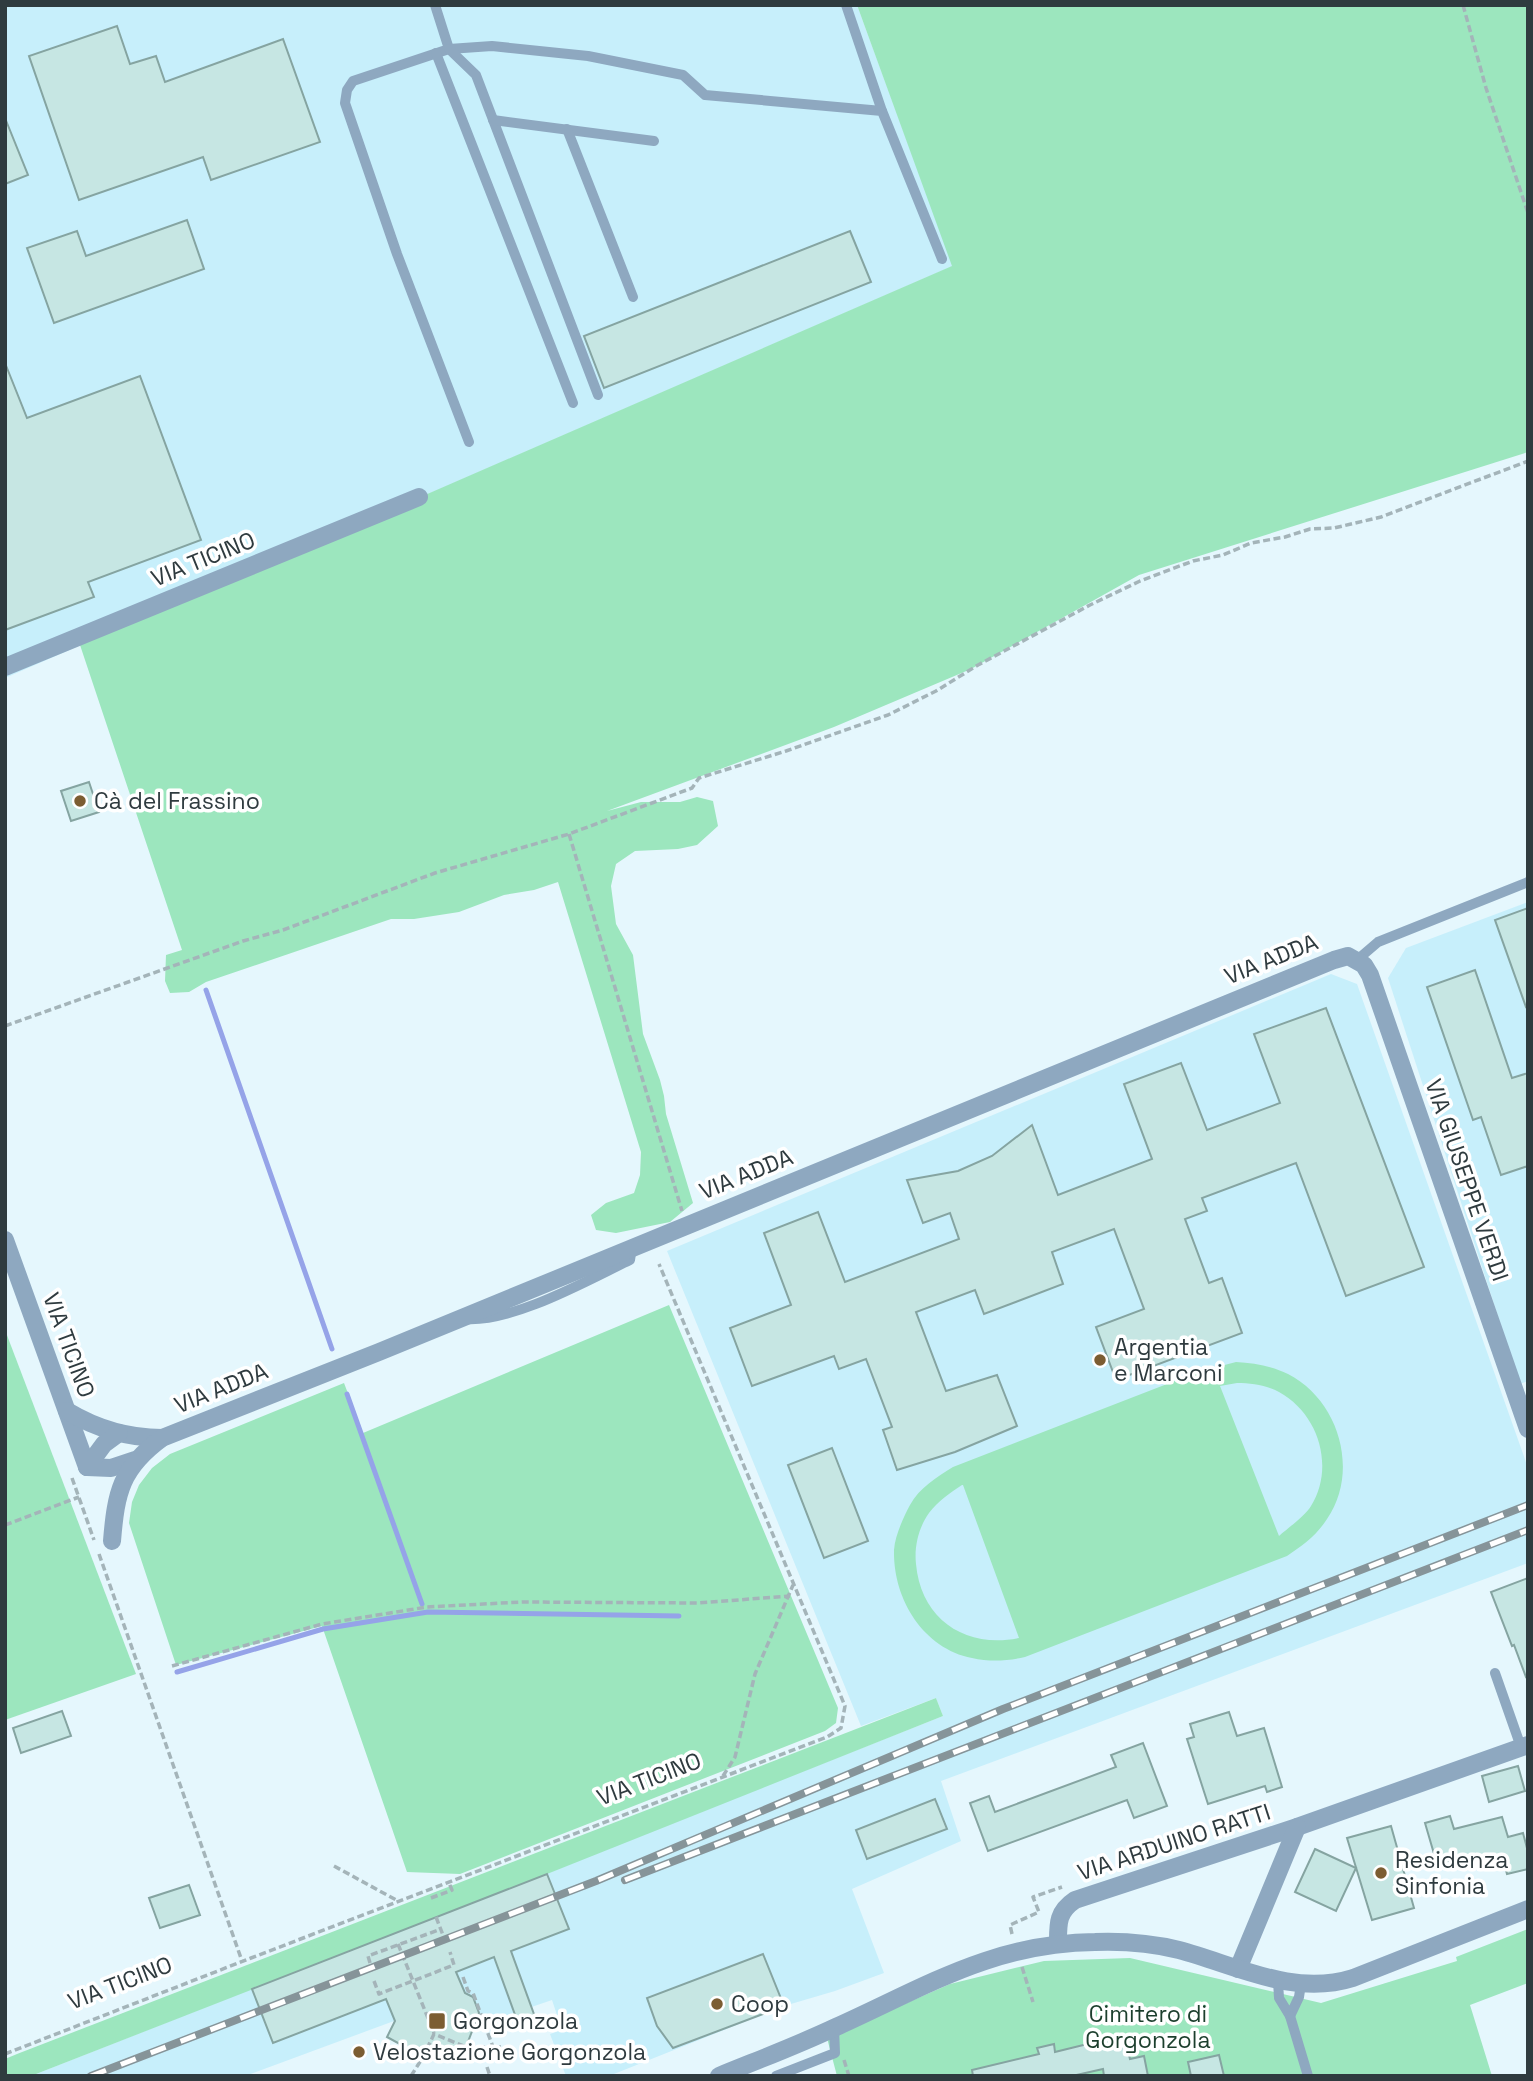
<svg xmlns="http://www.w3.org/2000/svg" width="1533" height="2081" viewBox="0 0 1533 2081" font-family="'Space Grotesk',sans-serif">
<style>
.built{fill:#c7effb}
.green{fill:#9ce6be;fill-rule:evenodd}
.lines{fill:none;stroke-linecap:round;stroke-linejoin:round}
.stream{stroke:#95a3e8;stroke-width:5}
.building{fill:#c6e6e3;stroke:#85a4a1;stroke-width:2}
.path{stroke:#a4b4b9;stroke-width:3.5;stroke-dasharray:7 3.5;stroke-linecap:butt}
.service{stroke:#8ea8c0;stroke-width:10}
.minor{stroke:#8ea8c0;stroke-width:18}
.rail-casing{stroke:#869499;stroke-width:8}
.rail{stroke:#fff;stroke-width:5;stroke-dasharray:16;stroke-linecap:butt}
.poi-dot{fill:#7c5d32;stroke:#fff;stroke-width:2.5}
.labels{text-anchor:middle;dominant-baseline:central;stroke-width:7;stroke-linejoin:round;paint-order:stroke}
.street-label{font-size:23px;fill:#2f3b3f;stroke:#fff}
.poi-label{font-size:23px;fill:#2f3b3f;stroke:#fff;text-anchor:start}
.park-label{font-size:23px;fill:#1c3f2d;stroke:#fff}
</style>
<rect width="100%" height="100%" fill="#e5f7fd"/>
<g class="built">
<path d="M5 5H857L953 266 5 678Z"/>
<path d="M1528 902V1381L1520 1384 1388 978 1406 948Z"/>
<path d="M1331 974 1357 984 1528 1468V1563L941 1781 961 1841 852 1889 884 1973 835 1991 784 2006 609 2076H566L550 2034 562 2030 552 2000 487 2022 484 2015 479 2014 466 2047 429 2060 396 2042 391 2030 394 2021 245 2076H31L943 1716 936 1698 861 1726 667 1251Z"/>
</g>
<g class="green">
<path d="M857 5H1528V452L1139 575 971 669 834 727 607 811 641 802H680L697 797 713 801 718 826 697 845 678 849 635 851 616 864 611 886 616 924 633 955 643 1034 660 1080 664 1096 666 1114 693 1203 670 1222 616 1233 596 1230 591 1215 606 1203 634 1193 640 1175 641 1152 558 882 534 890 504 895 459 912 414 919H391L206 982 189 992 170 993 165 981 166 955 182 950 80 645 952 266Z"/>
<path d="M669 1305 838 1708 836 1723 825 1731 460 1874 407 1872 322 1626 176 1665 129 1523 132 1502 139 1485 152 1468 170 1454 344 1383 363 1433Z"/>
<path d="M5 1330 136 1674 5 1720Z"/>
<path d="M1236 1362C1254 1363 1271 1366 1288 1374 1339 1400 1360 1471 1327 1519 1317 1535 1302 1546 1287 1556L1025 1657C1007 1661 990 1662 972 1658 923 1648 893 1599 894 1550 895 1536 903 1518 910 1505 919 1488 937 1477 953 1467L1198 1372ZM1237 1383C1251 1383 1266 1385 1279 1392 1319 1414 1335 1467 1311 1506 1304 1517 1289 1527 1279 1536L1220 1386ZM962 1485H963L1019 1638C965 1649 921 1619 916 1564 914 1546 919 1527 929 1513 938 1501 950 1493 962 1485Z"/>
<path d="M936 1698 943 1716 547 1874 31 2076H5V2059L17 2054Z"/>
<path d="M1528 1929V1983L1470 2005 1492 2076H837L827 2038 950 1984 1044 1961 1130 1958 1321 2003 1457 1961 1456 1957Z"/>
</g>
<g class="lines">
<g class="stream">
<path d="M206 990 332 1349"/>
<path d="M347 1394 422 1604"/>
<path d="M177 1672 323 1629 428 1612 679 1616"/>
</g>
</g>
<g class="building">
<path d="M117 26 130 64 156 56 165 82 283 39 320 142 211 180 203 157 79 200 29 56Z"/>
<path d="M5 118 28 175 5 184Z"/>
<path d="M187 220 204 269 54 323 27 248 77 231 86 256Z"/>
<path d="M850 231 871 282 604 388 584 336Z"/>
<path d="M5 363 27 418 140 376 201 540 88 582 94 597 5 630Z"/>
<path d="M89 782 99 812 71 821 61 791Z"/>
<path d="M1528 908V1006L1526 1007 1495 920Z"/>
<path d="M1475 970 1512 1078 1528 1073V1166L1501 1175 1481 1117 1473 1120 1427 987Z"/>
<path d="M1326 1008 1424 1267 1346 1296 1296 1163 1202 1198 1207 1211 1185 1219 1209 1283 1222 1278 1242 1333 1116 1380 1096 1327 1144 1309 1114 1229 1052 1252 1063 1284 984 1314 975 1290 916 1312 946 1391 997 1375 1017 1426 955 1452 897 1470 883 1430 892 1427 866 1359 839 1369 834 1356 752 1386 730 1328 791 1305 764 1233 818 1212 845 1282 959 1239 950 1213 923 1223 907 1180 958 1171 992 1156 1032 1125 1058 1195 1152 1159 1124 1084 1181 1063 1207 1130 1280 1103 1254 1034Z"/>
<path d="M832 1448 868 1541 824 1558 788 1465Z"/>
<path d="M1528 1578V1676L1526 1677 1514 1645 1512 1646 1491 1592Z"/>
<path d="M62 1711 71 1736 21 1753 13 1728Z"/>
<path d="M1229 1712 1237 1736 1264 1728 1282 1787 1267 1792 1265 1786 1208 1804 1187 1739 1194 1737 1190 1724Z"/>
<path d="M1143 1743 1167 1806 1134 1818 1127 1800 988 1851 970 1803 989 1796 995 1812 1116 1767 1111 1755Z"/>
<path d="M1518 1766 1525 1791 1489 1802 1482 1776Z"/>
<path d="M935 1799 947 1829 867 1859 856 1830Z"/>
<path d="M1450 1816 1454 1829 1502 1817 1508 1837 1523 1833 1528 1852V1869L1507 1874 1504 1863 1479 1869 1475 1854 1437 1864 1425 1823Z"/>
<path d="M1391 1826 1414 1908 1372 1920 1347 1838Z"/>
<path d="M1315 1849 1356 1868 1336 1911 1295 1892Z"/>
<path d="M547 1874 569 1929 511 1951 535 2017 518 2023 494 1957 456 1972 465 1993 473 1997 479 2013 466 2047 429 2060 387 2037 395 2021 386 1999 273 2043 252 1989Z"/>
<path d="M189 1885 200 1915 160 1928 149 1898Z"/>
<path d="M763 1954 784 2006 673 2048 657 2026 647 1998Z"/>
<path d="M1124 2035 1130 2059 1144 2056 1148 2076H1104L1103 2069 1072 2076H973L972 2070 1039 2054 1037 2048 1054 2044 1055 2052Z"/>
<path d="M1219 2055 1224 2076H1191L1188 2062Z"/>
</g>
<g class="lines">
<g class="path">
<path d="M1463 5 1486 88 1528 213"/>
<path d="M569 834 682 1211"/>
<path d="M5 1026 243 941 283 930 435 873 569 834 692 788 699 778 786 751 888 715 936 691 978 665 1090 605 1140 581 1193 561 1223 555 1251 543 1285 537 1310 529 1334 528 1381 517 1528 461"/>
<path d="M72 1478 94 1540"/>
<path d="M5 1525 79 1497"/>
<path d="M99 1554 242 1961"/>
<path d="M172 1666 322 1624 427 1607 522 1602 698 1603 790 1596"/>
<path d="M723 1776 735 1757 755 1674 793 1585"/>
<path d="M334 1866 398 1901"/>
<path d="M431 1898 452 1890 449 1883"/>
<path d="M436 1917 443 1935"/>
<path d="M1012 1934 1010 1925 1039 1912 1033 1897 1062 1887"/>
<path d="M398 1944 434 2033"/>
<path d="M370 1963 368 1956 441 1929"/>
<path d="M1022 1967 1033 2002"/>
<path d="M463 1977 468 1991 473 1993 493 2047"/>
<path d="M374 1981 379 1994 454 1965 450 1952"/>
<path d="M5 2054 251 1958 827 1737 841 1728 845 1706 659 1264"/>
<path d="M844 2060 849 2076"/>
<path d="M487 2067 490 2076"/>
<path d="M411 2076 423 2057 434 2034 466 2047H501"/>
</g>
<g class="service">
<path d="M435 5 449 49 353 81 347 90 345 103 397 254 469 442"/>
<path d="M846 5 882 111"/>
<path d="M449 49 492 46 588 56 683 75 705 95 882 111 942 259"/>
<path d="M449 49 476 75 598 395"/>
<path d="M436 53 573 403"/>
<path d="M493 120 654 141"/>
<path d="M567 129 633 297"/>
<path d="M1357 960 1378 942 1528 882"/>
<path d="M466 1319C514 1322 586 1281 630 1260L632 1247"/>
<path d="M1495 1673 1521 1747"/>
<path d="M1278 1981 1279 1998 1290 2016 1299 1997 1301 1984"/>
<path d="M1290 2016 1308 2076"/>
<path d="M776 2076 835 2053 834 2028"/>
</g>
<g class="minor">
<path d="M5 667 419 497"/>
<path d="M5 1240 87 1467"/>
<path d="M67 1411C97 1429 127 1438 162 1438"/>
<path d="M87 1467 111 1468 135 1460"/>
<path d="M87 1467 104 1444 119 1433"/>
<path d="M112 1541C116 1492 121 1468 162 1438L379 1352 1334 960 1348 956 1364 965 1370 975 1528 1429"/>
<path d="M1058 1944C1058 1924 1057 1912 1075 1900L1297 1827 1528 1745"/>
<path d="M1238 1969 1297 1827"/>
<path d="M719 2076C758 2060 798 2045 836 2027 925 1987 993 1943 1095 1942 1123 1941 1151 1943 1179 1950 1236 1965 1293 1997 1353 1978L1528 1909"/>
</g>
<g class="rail-casing">
<g id="rail">
<path d="M625 1880 1528 1530"/>
<path d="M91 2076 596 1881 1003 1709 1528 1505"/>
</g>
</g>
<use href="#rail" class="rail"/>
</g>
<g class="poi-dot">
<circle cx="80" cy="801" r="7"/>
<circle cx="1100" cy="1360" r="7"/>
<circle cx="1381" cy="1873" r="7"/>
<circle cx="717" cy="2004" r="7"/>
<rect x="428" y="2012" width="18" height="18" rx="3.5"/>
<circle cx="359" cy="2052" r="7"/>
</g>
<g class="labels">
<g class="street-label">
<text transform="translate(203 559) rotate(-22)">VIA TICINO</text>
<text transform="translate(1271 959) rotate(-22)">VIA ADDA</text>
<text transform="translate(746 1174) rotate(-22)">VIA ADDA</text>
<text transform="translate(1467 1180) rotate(71)">VIA GIUSEPPE VERDI</text>
<text transform="translate(69 1345) rotate(70)">VIA TICINO</text>
<text transform="translate(221 1388) rotate(-22)">VIA ADDA</text>
<text transform="translate(649 1779) rotate(-21)">VIA TICINO</text>
<text transform="translate(1174 1842) rotate(-18)">VIA ARDUINO RATTI</text>
<text transform="translate(120 1983) rotate(-21)">VIA TICINO</text>
</g>
<g class="poi-label">
<text x="94" y="801">Cà del Frassino</text>
<text x="1114" y="1347">Argentia<tspan x="1114" dy="26">e Marconi</tspan></text>
<text x="1395" y="1860">Residenza<tspan x="1395" dy="26">Sinfonia</tspan></text>
<text x="731" y="2004">Coop</text>
<text x="453" y="2021">Gorgonzola</text>
<text x="373" y="2052">Velostazione Gorgonzola</text>
</g>
<g class="park-label">
<text x="1148" y="2014">Cimitero di<tspan x="1148" dy="26">Gorgonzola</tspan></text>
</g>
</g>
<rect width="1533" height="2081" fill="none" stroke="#2f3b3f" stroke-width="14"/>
</svg>
